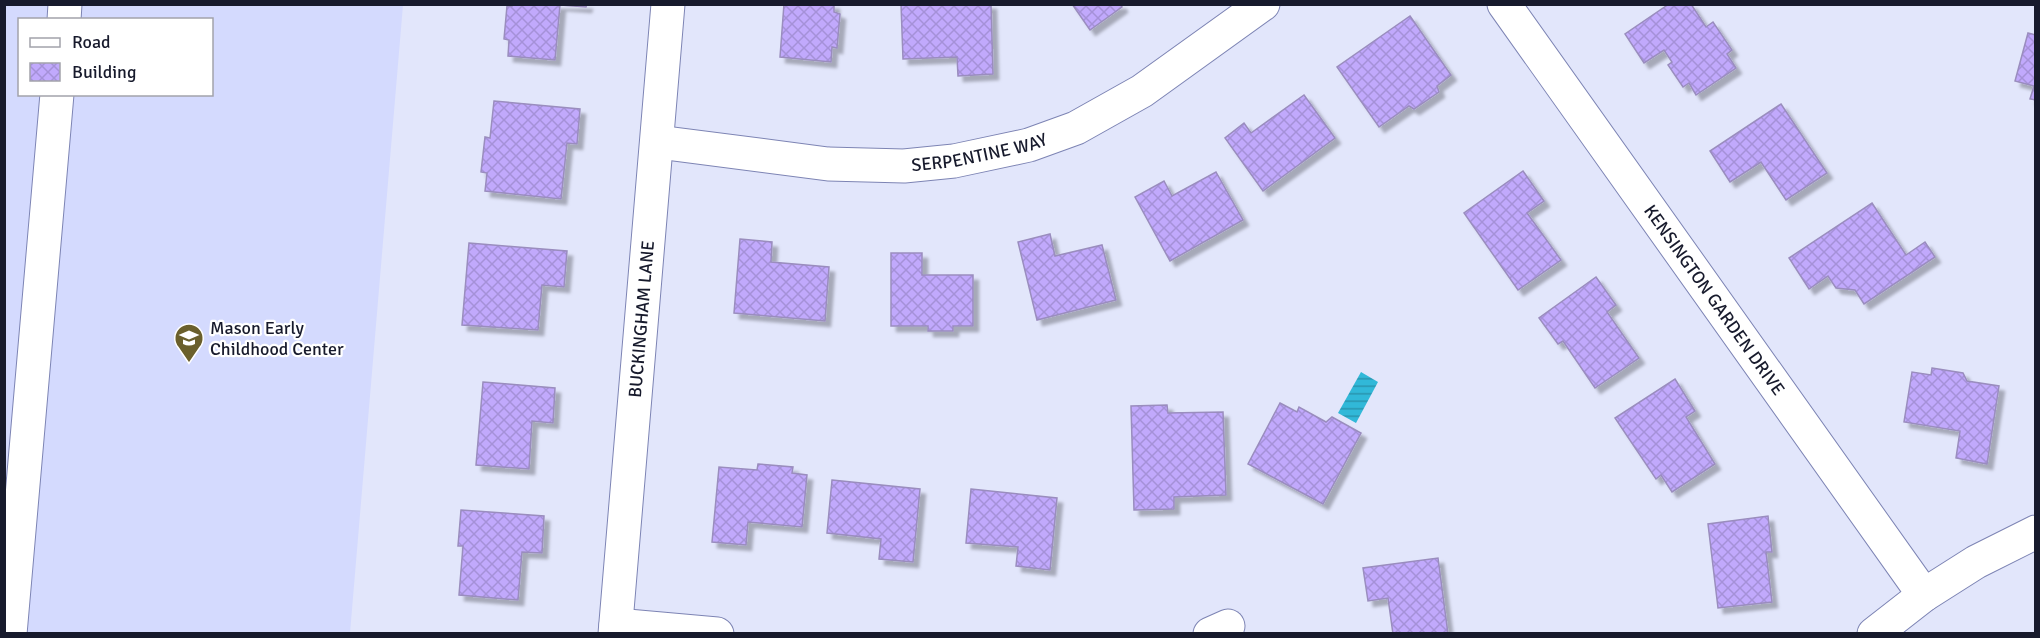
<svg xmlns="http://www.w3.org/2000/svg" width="2040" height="638" viewBox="0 0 2040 638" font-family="Signika,sans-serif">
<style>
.built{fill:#d4dafe;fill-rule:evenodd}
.water{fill:url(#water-rules)}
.building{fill:url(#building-cross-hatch);stroke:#9a8dbe;stroke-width:1.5;filter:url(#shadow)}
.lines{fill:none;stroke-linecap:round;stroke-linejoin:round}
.minor-casing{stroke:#7d84b4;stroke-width:35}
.minor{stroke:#fff;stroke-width:33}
.labels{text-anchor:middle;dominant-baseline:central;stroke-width:4.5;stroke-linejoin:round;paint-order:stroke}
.street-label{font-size:18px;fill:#171a2c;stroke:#fff}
.poi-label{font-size:18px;fill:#171a2c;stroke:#fff;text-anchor:start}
</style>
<defs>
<pattern id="water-rules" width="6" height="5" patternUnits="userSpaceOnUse" patternTransform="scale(1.5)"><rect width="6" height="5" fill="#31b8d8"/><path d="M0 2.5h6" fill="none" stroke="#2995af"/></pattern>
<pattern id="building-cross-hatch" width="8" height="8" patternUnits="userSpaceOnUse" patternTransform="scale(1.5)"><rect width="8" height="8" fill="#c1a9fc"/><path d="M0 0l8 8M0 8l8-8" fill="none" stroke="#a591d8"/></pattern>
<filter id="shadow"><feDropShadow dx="5.5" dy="5.5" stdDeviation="1.5" flood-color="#0004"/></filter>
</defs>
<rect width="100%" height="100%" fill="#e2e6fb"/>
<path class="built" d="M4 5H403L350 633H5ZM20 20H212V94H20Z"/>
<path class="water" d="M1361 372 1378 382 1356 423 1338 413Z"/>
<g class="building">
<path d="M512 4H587L586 7 560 5 555 60 508 56 509 40 504 39 507 6H512Z"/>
<path d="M784 4H834V12L840 14 837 48 832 47 831 62 780 57Z"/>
<path d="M901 4H991L993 74 958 76 957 57 903 59Z"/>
<path d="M1072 4H1121L1122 7 1090 30Z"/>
<path d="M1669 4H1691L1706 27 1713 22 1732 50 1727 54 1736 68 1696 95 1689 83 1683 87 1668 65 1672 62 1664 50 1644 63 1625 34Z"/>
<path d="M1410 16 1451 75 1437 86 1439 92 1414 109 1409 106 1379 127 1337 67Z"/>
<path d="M2028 33 2036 35V100L2030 99 2034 86 2015 81Z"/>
<path d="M1304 95 1335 138 1263 191 1225 138 1244 123 1251 133Z"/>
<path d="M494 101 580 109 577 144 567 143 561 199 485 191 487 173 481 172 485 137 490 138Z"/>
<path d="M1781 104 1827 173 1786 200 1761 162 1730 182 1710 151Z"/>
<path d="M1523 171 1544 201 1527 213 1561 260 1518 290 1464 213Z"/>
<path d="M1216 172 1243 220 1170 261 1135 197 1164 181 1172 196Z"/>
<path d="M1872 203 1906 255 1925 242 1935 257 1864 304 1855 290 1836 288 1828 276 1809 289 1789 258Z"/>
<path d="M1050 234 1055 256 1102 245 1116 300 1037 320 1018 242Z"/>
<path d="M740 239 772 242 771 262 829 267 825 321 734 313Z"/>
<path d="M469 243 567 251 564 287 542 285 538 330 462 325Z"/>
<path d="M891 253H922V275H973V326H953V331H928V326H891Z"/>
<path d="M1596 277 1616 305 1607 312 1639 358 1595 388 1563 341 1558 344 1539 318Z"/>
<path d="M1932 368 1963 373 1967 381 1999 386 1987 464 1956 458 1960 431 1904 422 1912 372 1931 375Z"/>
<path d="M1675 379 1695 411 1686 417 1715 464 1672 492 1661 475 1656 479 1615 418Z"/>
<path d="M483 382 555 388 553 423 532 421 529 469 476 465Z"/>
<path d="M1280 403 1297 412 1299 407 1326 422 1332 417 1361 433 1323 504 1248 464Z"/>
<path d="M1167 405 1168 413 1223 412 1226 495 1174 497V509L1134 510 1131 406Z"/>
<path d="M758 464 793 467 792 473 807 475 802 527 748 522 746 545 712 542 719 467 757 470Z"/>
<path d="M832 480 920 489 913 562 879 559 881 539 827 533Z"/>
<path d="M971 489 1057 498 1050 570 1016 566 1018 547 966 543Z"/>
<path d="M461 510 544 516 542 553 522 552 518 600 459 595 463 546H458Z"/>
<path d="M1768 516 1772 552H1766L1772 602 1718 608 1708 524Z"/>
<path d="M1438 558 1448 634H1393L1388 598 1368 601 1363 568Z"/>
</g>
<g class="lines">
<g class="minor-casing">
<g id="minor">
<path id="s1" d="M1504 4 1924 595"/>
<path d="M64 20 65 4"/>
<path id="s2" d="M658 142 828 164 904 166 954 161 1029 145 1076 128 1142 91 1263 4"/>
<path d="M616 625 717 634"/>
<path d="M10 634 57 94"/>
<path id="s3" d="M615 634 668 4"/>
<path d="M1210 634 1228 626"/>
<path d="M1874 634 1924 595 1976 562 2036 532"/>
</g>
</g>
<use href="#minor" class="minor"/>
</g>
<defs>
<g id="school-pin" transform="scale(1.5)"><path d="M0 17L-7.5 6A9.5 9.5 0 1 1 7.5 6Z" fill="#6a5f2c" stroke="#fff"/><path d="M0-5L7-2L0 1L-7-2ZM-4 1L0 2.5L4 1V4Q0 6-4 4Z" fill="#fff"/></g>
</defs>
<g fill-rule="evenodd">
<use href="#school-pin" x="189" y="338"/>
</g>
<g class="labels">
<g class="street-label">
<text stroke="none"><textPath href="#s2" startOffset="324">SERPENTINE WAY</textPath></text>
<text stroke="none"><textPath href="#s1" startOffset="363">KENSINGTON GARDEN DRIVE</textPath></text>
<text stroke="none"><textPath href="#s3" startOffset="316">BUCKINGHAM LANE</textPath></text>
</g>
<g class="poi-label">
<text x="210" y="328">Mason Early<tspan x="210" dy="21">Childhood Center</tspan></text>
</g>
</g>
<rect width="2040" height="638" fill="none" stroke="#171a2c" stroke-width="12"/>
<rect x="18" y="18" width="195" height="78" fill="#ffffff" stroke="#a2a3ab" stroke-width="1.5"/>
<rect x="30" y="38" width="30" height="9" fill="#ffffff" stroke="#a2a3ab" stroke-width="1.5"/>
<text x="72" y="48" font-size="18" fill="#171a2c">Road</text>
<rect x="30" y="63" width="30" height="18" fill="url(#building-cross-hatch)" stroke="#a2a3ab" stroke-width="1.5"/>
<text x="72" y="78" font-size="18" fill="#171a2c">Building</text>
</svg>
